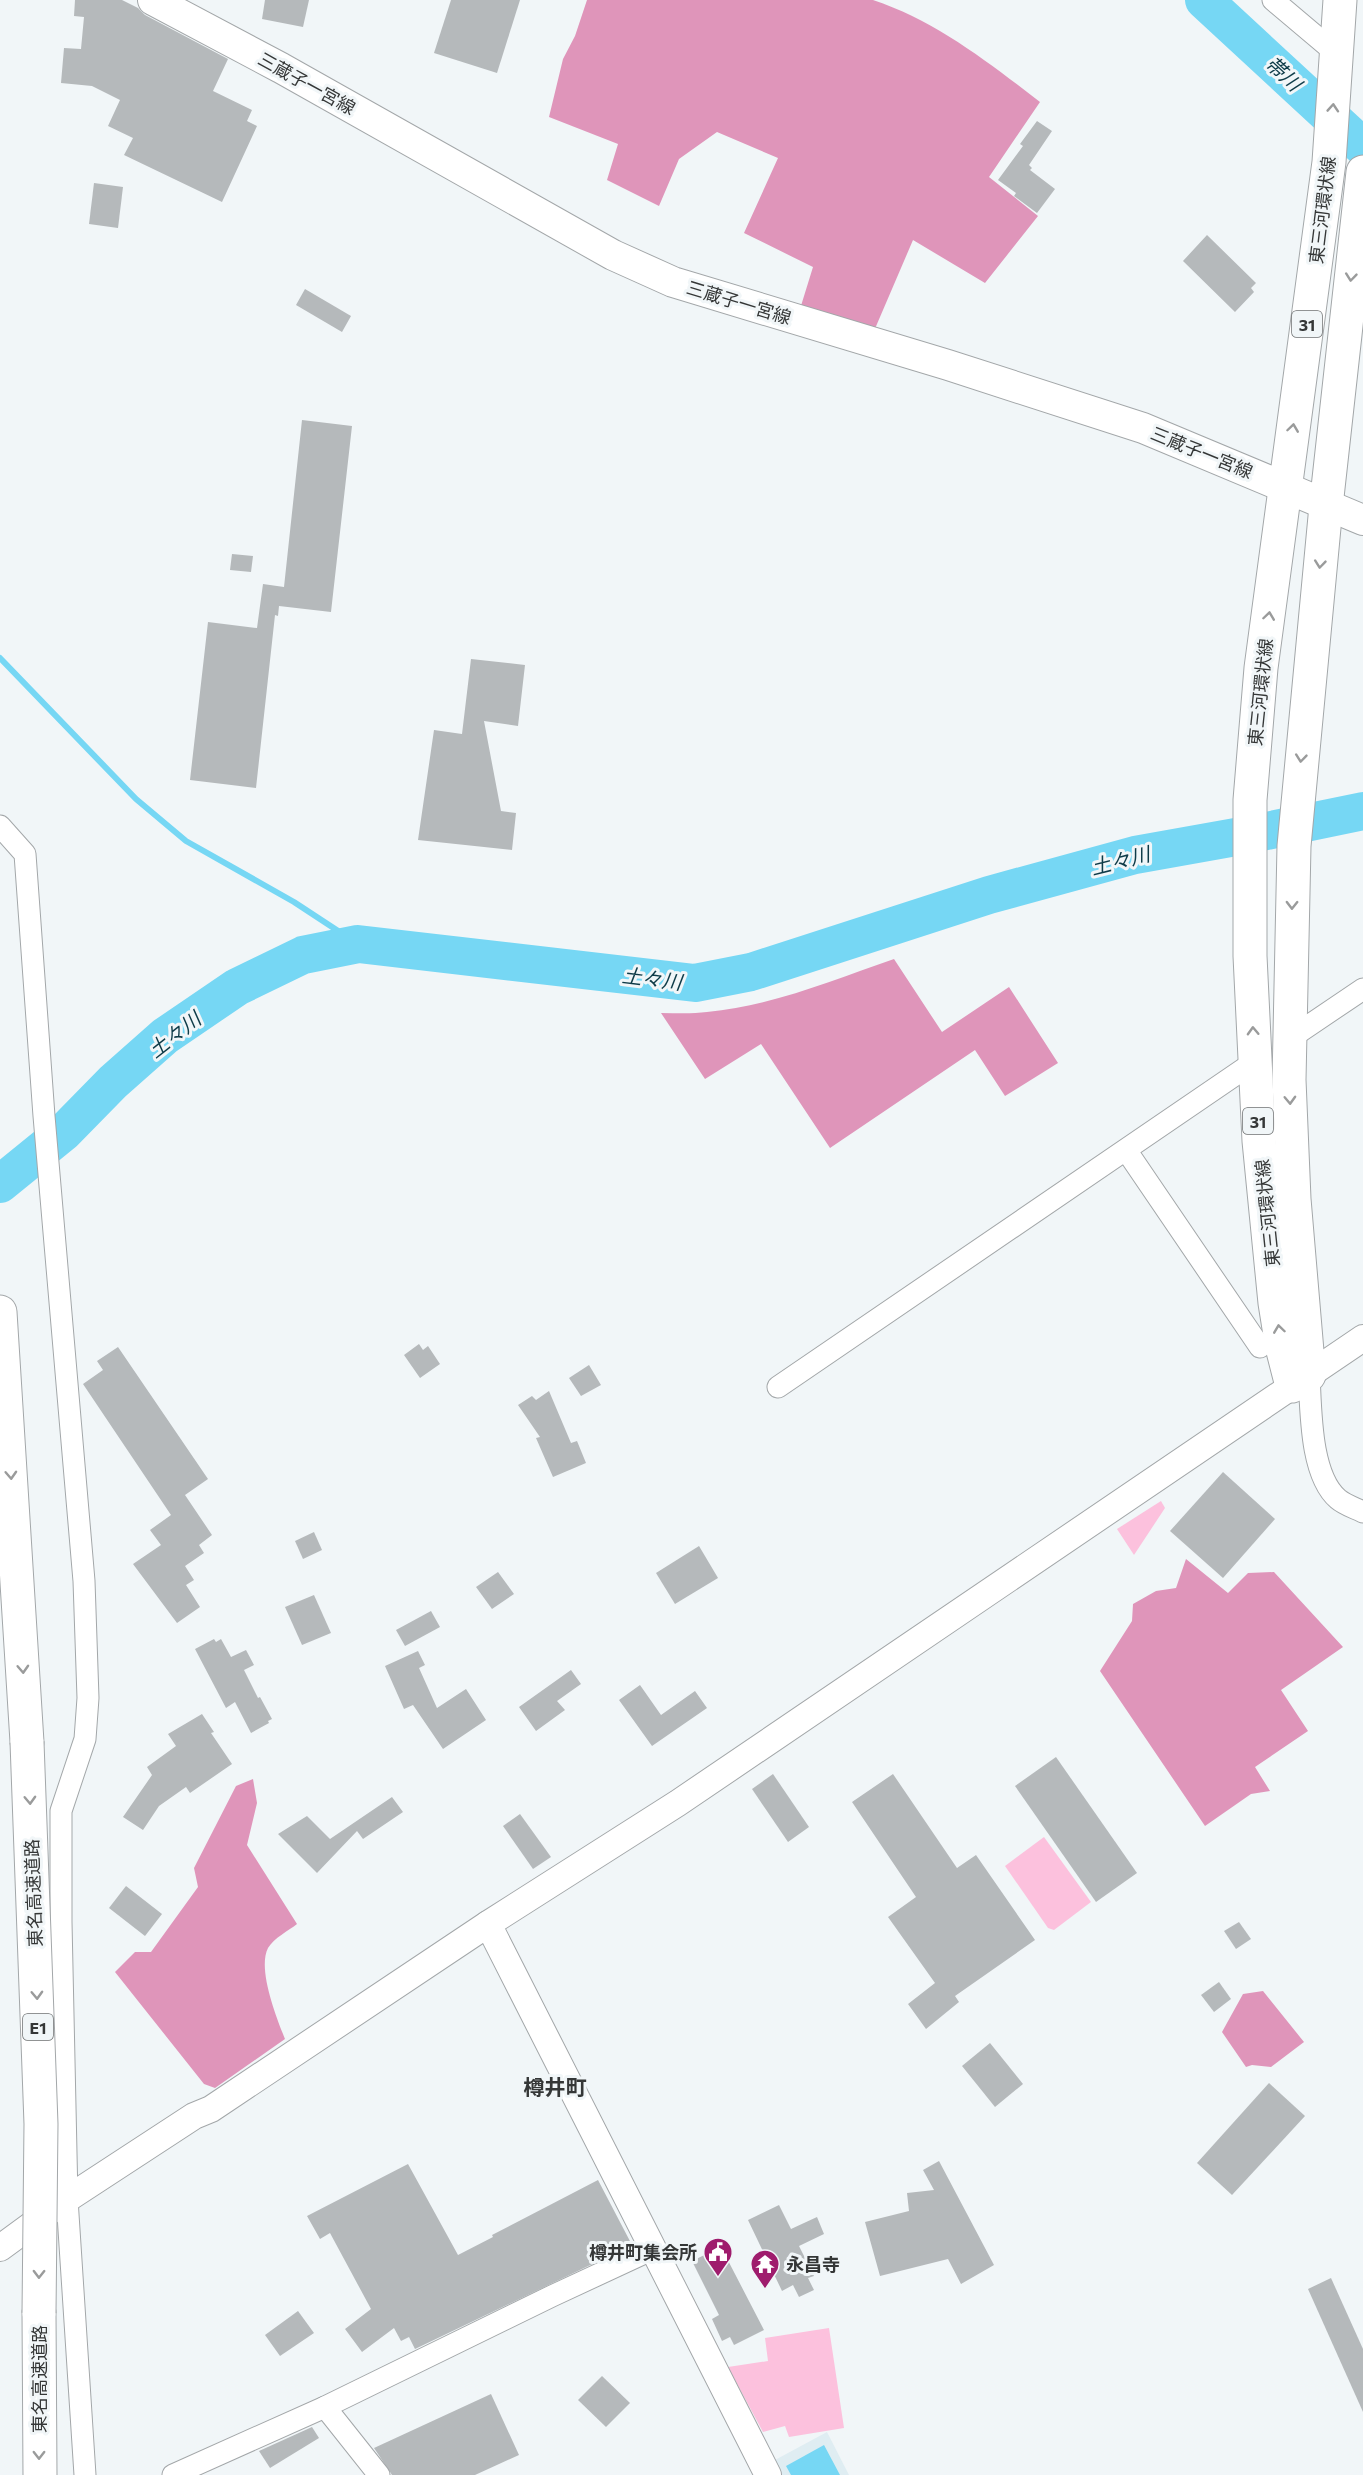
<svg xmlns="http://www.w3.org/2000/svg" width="1363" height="2475" viewBox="0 0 1363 2475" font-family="Commissioner,'Noto Sans JP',sans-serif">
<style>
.built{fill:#dfedf2}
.green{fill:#fcc1dd}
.forest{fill:#df95ba}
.water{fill:#76d7f4}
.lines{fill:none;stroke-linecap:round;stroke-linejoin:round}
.stream{stroke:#76d7f4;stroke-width:6}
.river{stroke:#76d7f4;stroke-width:38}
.building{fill:#b5b9bb}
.minor-casing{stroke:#a3a7a9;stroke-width:23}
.tertiary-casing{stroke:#a3a7a9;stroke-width:28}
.secondary-casing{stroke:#a3a7a9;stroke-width:32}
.primary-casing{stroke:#a3a7a9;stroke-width:35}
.motorway-casing{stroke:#a3a7a9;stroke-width:35}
.minor{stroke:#fff;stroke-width:21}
.tertiary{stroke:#fff;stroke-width:26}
.secondary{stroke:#fff;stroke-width:30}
.primary{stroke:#fff;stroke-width:33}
.motorway{stroke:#fff;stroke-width:33}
.motorway-bridge-casing{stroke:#a3a7a9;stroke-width:35;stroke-linecap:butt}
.motorway-bridge{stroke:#fff;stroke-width:33}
.oneway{stroke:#9a9b9b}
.labels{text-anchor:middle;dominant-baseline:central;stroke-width:6;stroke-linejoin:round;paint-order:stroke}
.shield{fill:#f1f6f8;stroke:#6d7071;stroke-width:1.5}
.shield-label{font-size:16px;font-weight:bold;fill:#353737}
.street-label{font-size:18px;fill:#353737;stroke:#f1f6f8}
.poi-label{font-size:18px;font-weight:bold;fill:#353737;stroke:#f1f6f8;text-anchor:end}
.water-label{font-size:20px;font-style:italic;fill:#0e3b48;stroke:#f1f6f8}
.quarter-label{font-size:21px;font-weight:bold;fill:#353737;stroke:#f1f6f8}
</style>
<rect width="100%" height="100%" fill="#f1f6f8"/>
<path class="built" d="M827 2432 849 2475H782L775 2460Z"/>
<g class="green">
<path d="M1161 1501 1165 1508 1134 1555 1117 1529Z"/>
<path d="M1044 1837 1091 1902 1054 1930 1048 1928 1005 1866Z"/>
<path d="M829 2328 844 2428 789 2437 785 2426 763 2432 728 2367 768 2361 765 2338Z"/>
</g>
<g class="forest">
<path d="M587 0H873C936 21 988 62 1040 102L989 177 1038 216 985 283 913 240 874 331 800 309 813 267 744 233 778 158 717 132 679 159 659 206 607 180 618 144 549 117 563 59 575 36Z"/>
<path d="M894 959 942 1032 1009 987 1058 1063 1005 1096 975 1050 830 1148 761 1044 705 1079 661 1013C676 1013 692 1014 707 1012 772 1006 833 980 894 959Z"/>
<path d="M1186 1559 1228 1593 1248 1573 1274 1572 1343 1647 1281 1690 1308 1731 1255 1767 1270 1791 1251 1794 1205 1826 1100 1671 1132 1621 1133 1604 1156 1591 1176 1588Z"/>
<path d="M253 1779 257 1803 247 1845 297 1924C288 1931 274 1938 268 1948 257 1969 277 2019 285 2039L215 2088 204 2084 115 1972 135 1952H151L198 1887 194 1868 236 1786Z"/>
<path d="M1263 1991 1304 2042 1271 2067 1252 2065 1246 2067 1222 2032 1243 1994Z"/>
</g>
<path class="water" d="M824 2445 840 2475H791L786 2466Z"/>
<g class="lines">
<path class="stream" d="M0 658 136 799 186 841 294 902 358 944"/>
<g class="river">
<path d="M1204 0 1363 147"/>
<path d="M0 1184 64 1132 113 1082 165 1036 237 987 303 955 358 944 695 983 751 972 989 895 1135 855 1247 835 1363 811"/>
</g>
</g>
<g class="building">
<path d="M75 0H122L138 8 145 15 228 59 213 91 252 110 247 121 257 126 222 202 124 155 133 138 108 126 120 100 92 86 61 83 64 48 81 49 84 17 74 16Z"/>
<path d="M265 0H309L303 27 262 19Z"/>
<path d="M451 0H520L497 73 434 53Z"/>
<path d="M1037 121 1052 131 1029 165 1032 168 1030 170 1055 189 1037 213 1014 196 1016 193 998 180 1023 146 1020 144Z"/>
<path d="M94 183 123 187 118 228 89 224Z"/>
<path d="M1207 235 1256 283 1251 288 1254 292 1235 312 1183 261Z"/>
<path d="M305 289 351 316 342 332 296 305Z"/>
<path d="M302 420 352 426 331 612 279 606 278 616 275 615 256 788 190 780 208 622 257 628 263 584 284 587Z"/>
<path d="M232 554 253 556 251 572 230 570Z"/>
<path d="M471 659 525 665 518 726 484 721 501 811 516 813 512 850 418 840 434 730 462 734Z"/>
<path d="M419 1344 423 1350 428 1346 440 1364 420 1378 404 1355Z"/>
<path d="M118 1347 208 1479 185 1495 212 1535 199 1545 204 1553 185 1566 194 1580 186 1585 200 1607 177 1623 133 1564 161 1545 150 1530 171 1515 83 1384 103 1370 97 1361Z"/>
<path d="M589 1365 601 1385 581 1396 569 1378Z"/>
<path d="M549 1391 571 1443 577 1441 586 1463 553 1477 536 1438 540 1437 518 1405 532 1396 536 1400Z"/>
<path d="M1223 1472 1275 1519 1223 1578 1170 1531Z"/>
<path d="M314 1532 322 1550 303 1559 295 1541Z"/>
<path d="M699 1546 718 1578 675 1604 656 1573Z"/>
<path d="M498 1572 514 1594 492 1609 476 1587Z"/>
<path d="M314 1595 331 1633 302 1645 285 1607Z"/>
<path d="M431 1611 440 1627 405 1646 396 1630Z"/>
<path d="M214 1639 216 1642 221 1639 231 1657 246 1650 254 1665 244 1670 258 1698 260 1697 272 1719 268 1721 269 1723 251 1733 235 1702 226 1708 195 1649Z"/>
<path d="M418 1651 425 1665 419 1668 437 1708 466 1689 486 1720 443 1749 413 1705 404 1709 385 1666Z"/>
<path d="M571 1670 581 1684 557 1701 565 1710 536 1731 519 1707Z"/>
<path d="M640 1685 661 1715 695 1691 707 1708 652 1746 619 1700Z"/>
<path d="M202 1714 214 1732 211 1733 232 1764 190 1793 186 1787 159 1806 143 1830 123 1817 152 1775 147 1767 176 1746 168 1734Z"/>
<path d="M1056 1757 1137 1873 1096 1902 1015 1786Z"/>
<path d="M773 1774 809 1827 788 1842 752 1789Z"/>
<path d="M893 1774 957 1868 976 1855 1035 1940 955 1996 959 2002 926 2029 908 2004 935 1983 888 1917 916 1897 852 1802Z"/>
<path d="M392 1797 403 1812 363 1839 357 1831 317 1873 278 1834 307 1816 330 1839Z"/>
<path d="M520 1814 551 1857 533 1869 503 1826Z"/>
<path d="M126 1886 162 1914 145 1936 109 1908Z"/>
<path d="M1239 1922 1251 1939 1236 1949 1224 1931Z"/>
<path d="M1219 1982 1231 1999 1214 2012 1201 1995Z"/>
<path d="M990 2043 1023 2084 995 2107 962 2066Z"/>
<path d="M1269 2083 1305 2116 1232 2195 1197 2163Z"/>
<path d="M939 2161 994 2265 961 2284 948 2259 880 2276 865 2222 909 2211 907 2193 934 2190 923 2170Z"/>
<path d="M408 2164 458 2255 493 2237 492 2235 598 2180 632 2245 415 2349 409 2337 401 2341 394 2328 362 2352 345 2329 371 2309 330 2233 320 2239 307 2216Z"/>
<path d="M779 2205 791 2229 817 2217 824 2234 799 2246 814 2276 808 2278 814 2290 799 2297 793 2285 782 2291 748 2220Z"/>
<path d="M721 2247 764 2330 734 2345 730 2337 722 2341 712 2319 719 2315 692 2261Z"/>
<path d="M1331 2278 1363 2349V2412L1308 2289Z"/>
<path d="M298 2311 314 2333 280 2356 265 2335Z"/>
<path d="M602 2376 630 2403 606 2427 578 2400Z"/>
<path d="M491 2394 519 2455 475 2475H392L374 2448Z"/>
<path d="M312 2427 319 2438 270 2468 259 2451Z"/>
</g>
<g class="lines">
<g class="minor-casing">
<g id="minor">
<path d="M1273 0 1337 54"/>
<path d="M0 826 25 854 44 1116 84 1581 88 1698 85 1739 61 1811V1922L67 2199 85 2475"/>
<path d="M1289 1039 1363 989"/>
<path d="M1126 1150 1260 1347"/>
<path d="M1309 1375C1311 1410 1310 1475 1338 1499 1345 1505 1355 1508 1363 1512"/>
<path d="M778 1387 1254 1062"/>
<path d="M325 2407 379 2475"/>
<path d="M173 2475 325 2407 552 2296 653 2249"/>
</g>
</g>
<g class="tertiary-casing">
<g id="tertiary">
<path d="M488 1924 768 2475"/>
<path d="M0 2248 67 2199 194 2116 211 2109 488 1924 678 1803 1363 1338"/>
</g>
</g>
<g class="secondary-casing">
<path id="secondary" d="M153 0 281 68 613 255 673 282 948 365 1143 428 1363 520"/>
</g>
<g class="primary-casing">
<g id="primary">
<path d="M1309 1375 1294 1199 1289 1080 1294 846 1326 506 1363 172"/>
<path d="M1292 1386 1282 1347 1275 1303 1259 1141 1250 956V800L1261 668 1329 162 1340 0"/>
</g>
</g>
<g class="motorway-casing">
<g id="motorway">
<path d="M0 1312 27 1742"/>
<path d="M39 2313 40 2475"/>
</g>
</g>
<use href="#minor" class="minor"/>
<use href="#tertiary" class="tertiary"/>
<use href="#secondary" class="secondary"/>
<use href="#primary" class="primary"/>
<use href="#motorway" class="motorway"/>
<g class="motorway-bridge-casing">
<path id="motorway-bridge" d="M27 1742 41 2124 39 2313"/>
</g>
<use href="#motorway-bridge" class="motorway-bridge"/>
</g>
<defs><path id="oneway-chevron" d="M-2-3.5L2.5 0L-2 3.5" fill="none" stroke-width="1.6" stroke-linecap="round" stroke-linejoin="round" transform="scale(1.5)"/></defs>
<g class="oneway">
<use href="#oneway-chevron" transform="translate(1333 108) rotate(-86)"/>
<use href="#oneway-chevron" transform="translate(1351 277) rotate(96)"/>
<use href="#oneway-chevron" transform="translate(1293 428) rotate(-82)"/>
<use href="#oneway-chevron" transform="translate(1320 564) rotate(96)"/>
<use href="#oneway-chevron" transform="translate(1269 616) rotate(-82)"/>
<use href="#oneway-chevron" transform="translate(1301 758) rotate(96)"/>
<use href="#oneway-chevron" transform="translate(1292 905) rotate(91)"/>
<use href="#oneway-chevron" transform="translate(1253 1031) rotate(-92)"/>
<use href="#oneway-chevron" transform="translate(1290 1100) rotate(88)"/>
<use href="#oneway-chevron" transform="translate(1279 1329) rotate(-98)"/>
<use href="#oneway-chevron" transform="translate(11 1475) rotate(87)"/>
<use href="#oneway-chevron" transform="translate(23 1669) rotate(87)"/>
<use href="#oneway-chevron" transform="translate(30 1800) rotate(88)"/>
<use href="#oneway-chevron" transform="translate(37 1995) rotate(88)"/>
<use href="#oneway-chevron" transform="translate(39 2274) rotate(91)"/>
<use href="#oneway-chevron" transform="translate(39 2455) rotate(90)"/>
</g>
<defs>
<g id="civic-pin" transform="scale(1.5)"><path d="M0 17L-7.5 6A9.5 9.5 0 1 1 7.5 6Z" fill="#9f1c6d" stroke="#f1f6f8"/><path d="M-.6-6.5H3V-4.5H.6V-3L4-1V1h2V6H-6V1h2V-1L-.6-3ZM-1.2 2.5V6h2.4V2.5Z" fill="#fff"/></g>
<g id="temple-pin" transform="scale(1.5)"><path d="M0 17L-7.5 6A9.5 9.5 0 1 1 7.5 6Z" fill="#9f1c6d" stroke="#f1f6f8"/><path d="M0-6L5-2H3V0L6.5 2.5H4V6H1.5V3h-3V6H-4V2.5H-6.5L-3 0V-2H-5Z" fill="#fff"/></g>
</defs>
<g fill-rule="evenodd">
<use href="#civic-pin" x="718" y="2252"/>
<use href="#temple-pin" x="765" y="2264"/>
</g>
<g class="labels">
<g class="shield">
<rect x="1292" y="311" width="30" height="26" rx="4.5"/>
<rect x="1243" y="1108" width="30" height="26" rx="4.5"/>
<rect x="23" y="2014" width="30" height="26" rx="4.5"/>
</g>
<g class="shield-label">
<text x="1307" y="324">31</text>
<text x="1258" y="1121">31</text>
<text x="38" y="2027">E1</text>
</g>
<g class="street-label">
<text transform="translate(307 83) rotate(29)">三蔵子一宮線</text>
<text transform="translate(1322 210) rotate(-83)">東三河環状線</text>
<text transform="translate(739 302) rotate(17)">三蔵子一宮線</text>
<text transform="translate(1202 452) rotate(22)">三蔵子一宮線</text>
<text transform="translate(1260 692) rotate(-84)">東三河環状線</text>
<text transform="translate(1267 1213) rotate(-96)">東三河環状線</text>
<text transform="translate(33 1893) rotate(-92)">東名高速道路</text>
<text transform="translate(39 2379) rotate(-90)">東名高速道路</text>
</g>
<g class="poi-label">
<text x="697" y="2252">樽井町集会所</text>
<text x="786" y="2264" text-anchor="start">永昌寺</text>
</g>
<g class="water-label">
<text transform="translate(1284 73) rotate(43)">帯川</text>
<text transform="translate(1120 860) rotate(-14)">土々川</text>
<text transform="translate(652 978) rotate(7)">土々川</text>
<text transform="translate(174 1034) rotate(-38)">土々川</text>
</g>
<g class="quarter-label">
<text x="555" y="2086">樽井町</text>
</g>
</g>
</svg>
